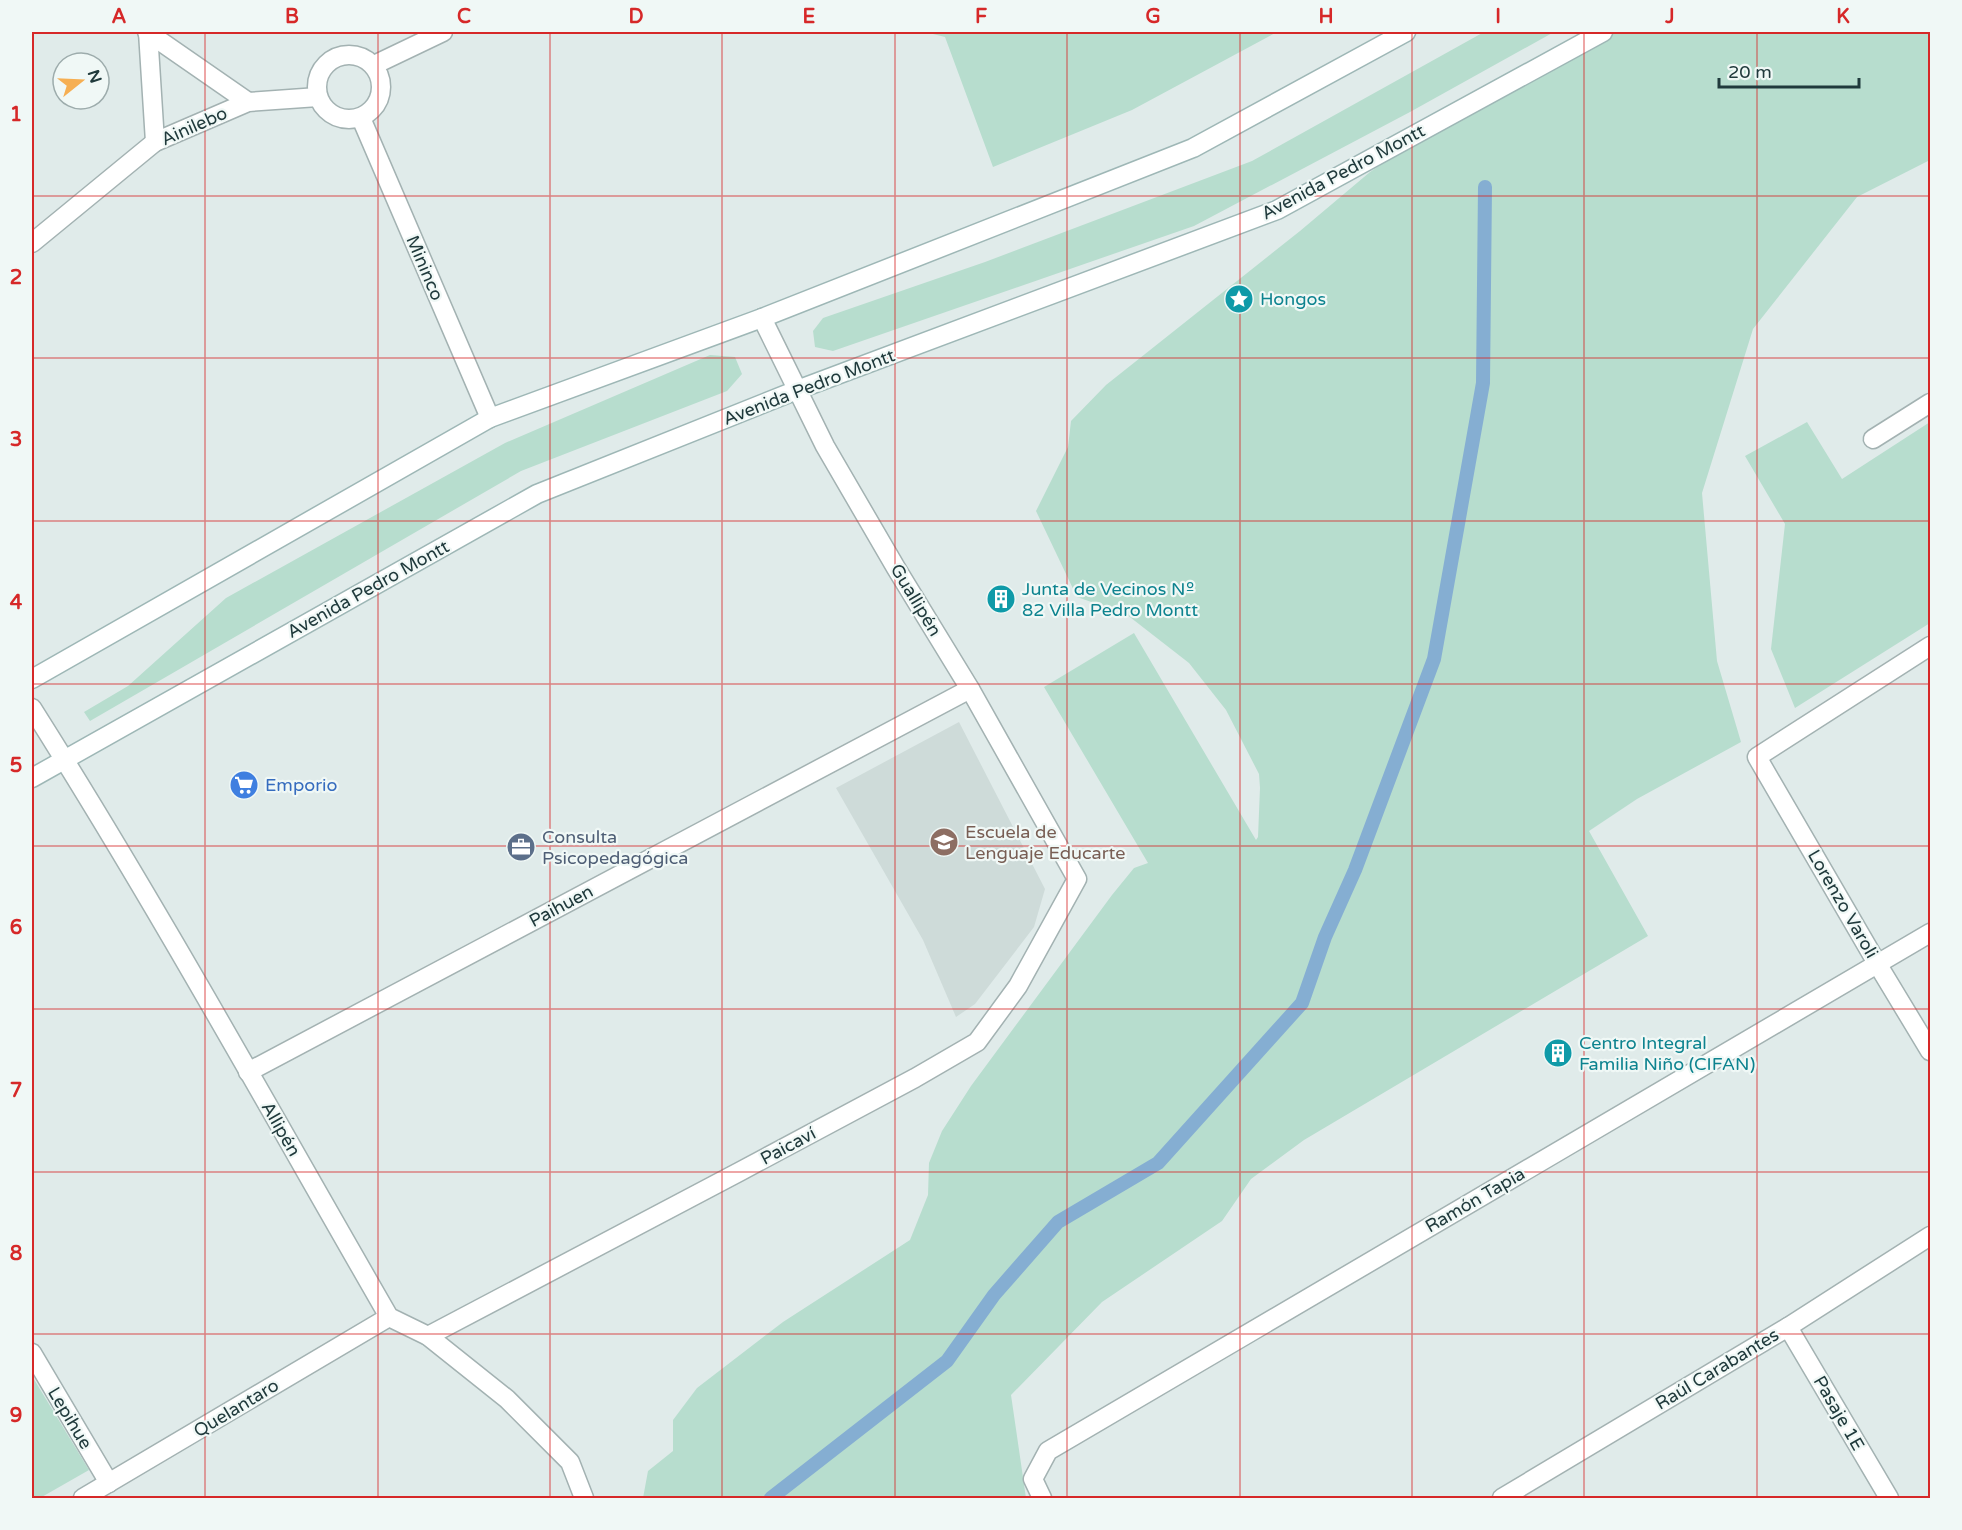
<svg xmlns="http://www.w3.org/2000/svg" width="1962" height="1530" viewBox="0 0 1962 1530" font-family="'Varela Round',sans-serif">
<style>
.built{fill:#cedbd9}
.green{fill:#b7ddce}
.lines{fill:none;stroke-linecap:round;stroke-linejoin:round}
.stream{stroke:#85aed2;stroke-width:14}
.street-casing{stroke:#a3b2b2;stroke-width:21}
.secondary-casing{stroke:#9eb7b6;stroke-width:21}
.street{stroke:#fff;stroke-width:18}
.secondary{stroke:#fff;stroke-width:18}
.grid{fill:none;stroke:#d62828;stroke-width:1.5;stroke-opacity:0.55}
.labels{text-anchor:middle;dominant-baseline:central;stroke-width:4.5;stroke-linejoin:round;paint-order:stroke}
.street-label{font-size:18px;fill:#203a3c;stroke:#f0f8f6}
.culture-label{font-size:18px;fill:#0d838f;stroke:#f0f8f6;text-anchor:start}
.shop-label{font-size:18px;fill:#366cbe;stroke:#f0f8f6;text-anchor:start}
.education-label{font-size:18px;fill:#785e54;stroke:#f0f8f6;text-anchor:start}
.service-label{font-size:18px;fill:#4e5e75;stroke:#f0f8f6;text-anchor:start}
.neatline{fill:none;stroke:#d62828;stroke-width:2}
.grid-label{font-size:20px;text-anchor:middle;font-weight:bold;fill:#d62828}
</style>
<rect width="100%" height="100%" fill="#e0ebea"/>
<path class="built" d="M959 722 1045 889 1034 927 975 1004 956 1017 923 940 836 788Z"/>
<g class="green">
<path d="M925 32H1277L1132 110 993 167 945 37Z"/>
<path d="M1484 32H1554L1410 112 1194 226 833 351 815 347 813 331 823 318 985 262 1252 161Z"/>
<path d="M1613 32H1930V160L1857 197 1753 329 1702 493 1717 661 1741 742 1637 799 1589 831 1648 936 1304 1140 1251 1179 1222 1221 1102 1302 1011 1395 1026 1498H643L648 1471 673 1451V1420L697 1388 783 1322 910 1240 928 1195 929 1163 942 1131 971 1086 1112 895 1134 868 1148 863 1044 687 1134 633 1256 840 1258 837 1260 788 1259 774 1226 710 1189 663 1126 614 1077 597 1036 511 1068 447 1071 421 1106 385 1300 231 1370 172 1434 129Z"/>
<path d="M710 355 735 357 742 374 727 391 521 471 90 721 84 712 128 686 226 598 505 443Z"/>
<path d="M1807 422 1842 479 1930 422V623L1795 708 1771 649 1785 524 1745 456Z"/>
<path d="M32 1376 89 1470 40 1498H32Z"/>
</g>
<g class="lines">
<path class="stream" d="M771 1498 947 1361 994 1295 1058 1222 1158 1163 1302 1003 1325 937 1355 870 1434 659 1483 383 1485 187"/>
<g class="street-casing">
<g id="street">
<path d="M147 32 248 102"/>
<path d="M148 32 155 142"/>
<circle cx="349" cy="87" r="32"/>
<path d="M374 65 443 32"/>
<path d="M361 118 490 418"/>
<path d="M32 243 155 142 248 102 318 97"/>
<path d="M1873 439 1930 403"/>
<path d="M1930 646 1757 757 1878 965 1930 1051"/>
<path d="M32 708C158 907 272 1114 389 1317L428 1336 507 1399 570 1462 584 1498"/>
<path d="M248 1072 970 689"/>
<path d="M1788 1327 1889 1498"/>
<path d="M428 1336 739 1172 915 1078 977 1042 1018 986 1077 879 970 689 896 568 825 446 762 318"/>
<path d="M32 1353 109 1483"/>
<path d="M83 1498 389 1317"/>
<path d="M1042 1498 1033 1479 1048 1451 1930 933"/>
<path d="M1502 1498 1788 1327 1930 1236"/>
</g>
</g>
<g class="secondary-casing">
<g id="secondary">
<path d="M32 679 490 418 762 318 1193 148 1406 32"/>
<path d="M32 778 537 494 797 390 1277 210 1603 32"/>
</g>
</g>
<use href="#street" class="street"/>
<use href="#secondary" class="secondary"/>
</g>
<path class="grid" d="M205 32V1498M378 32V1498M550 32V1498M722 32V1498M895 32V1498M1067 32V1498M1240 32V1498M1412 32V1498M1584 32V1498M1757 32V1498M32 196H1930M32 358H1930M32 521H1930M32 684H1930M32 846H1930M32 1009H1930M32 1172H1930M32 1334H1930"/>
<defs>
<g id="sight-disc" transform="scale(1.5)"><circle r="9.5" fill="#0f9aa8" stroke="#f0f8f6"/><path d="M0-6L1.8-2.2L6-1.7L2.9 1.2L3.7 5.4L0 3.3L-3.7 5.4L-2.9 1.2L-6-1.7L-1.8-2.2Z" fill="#fff"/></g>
<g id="building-disc" transform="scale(1.5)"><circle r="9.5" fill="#0f9aa8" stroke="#f0f8f6"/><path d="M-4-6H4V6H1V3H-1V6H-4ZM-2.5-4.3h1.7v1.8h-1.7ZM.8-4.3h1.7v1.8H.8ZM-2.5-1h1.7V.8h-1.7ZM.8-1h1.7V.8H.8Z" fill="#fff"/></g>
<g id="supermarket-disc" transform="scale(1.5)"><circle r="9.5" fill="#3f7fe0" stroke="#f0f8f6"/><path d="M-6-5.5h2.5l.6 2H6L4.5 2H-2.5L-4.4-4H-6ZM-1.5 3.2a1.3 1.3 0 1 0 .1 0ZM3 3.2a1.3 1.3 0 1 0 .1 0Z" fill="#fff"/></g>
<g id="school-disc" transform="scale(1.5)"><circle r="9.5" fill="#8d6e63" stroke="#f0f8f6"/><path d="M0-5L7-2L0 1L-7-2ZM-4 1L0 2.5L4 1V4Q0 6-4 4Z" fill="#fff"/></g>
<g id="office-disc" transform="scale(1.5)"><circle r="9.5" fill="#5c6f8a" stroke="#f0f8f6"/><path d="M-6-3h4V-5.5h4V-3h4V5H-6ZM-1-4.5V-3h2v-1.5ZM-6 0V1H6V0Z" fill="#fff"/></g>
</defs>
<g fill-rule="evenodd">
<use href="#sight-disc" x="1239" y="299"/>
<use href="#building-disc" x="1001" y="599"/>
<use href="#supermarket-disc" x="244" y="785"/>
<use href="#school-disc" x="944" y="842"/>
<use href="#office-disc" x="521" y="847"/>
<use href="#building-disc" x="1558" y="1053"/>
</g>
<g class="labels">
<g class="street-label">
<text transform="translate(194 126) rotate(-24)">Ainilebo</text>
<text transform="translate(1343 172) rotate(-28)">Avenida Pedro Montt</text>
<text transform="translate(425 268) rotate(67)">Mininco</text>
<text transform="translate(809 387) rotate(-21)">Avenida Pedro Montt</text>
<text transform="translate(368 589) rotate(-29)">Avenida Pedro Montt</text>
<text transform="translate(916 600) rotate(59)">Guallipén</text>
<text transform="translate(1843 904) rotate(60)">Lorenzo Varoli</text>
<text transform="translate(561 906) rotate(-28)">Paihuen</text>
<text transform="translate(281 1129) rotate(60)">Allipén</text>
<text transform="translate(788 1146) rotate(-28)">Paicaví</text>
<text transform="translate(1475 1200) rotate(-30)">Ramón Tapia</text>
<text transform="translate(1717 1369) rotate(-31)">Raúl Carabantes</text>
<text transform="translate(236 1408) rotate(-31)">Quelantaro</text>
<text transform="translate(1839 1413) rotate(60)">Pasaje 1E</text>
<text transform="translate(70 1418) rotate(59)">Lepihue</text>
</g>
<g class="culture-label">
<text x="1260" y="299">Hongos</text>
<text x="1022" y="589">Junta de Vecinos Nº<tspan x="1022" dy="21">82 Villa Pedro Montt</tspan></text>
<text x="1579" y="1043">Centro Integral<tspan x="1579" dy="21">Familia Niño (CIFAN)</tspan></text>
</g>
<g class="shop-label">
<text x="265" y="785">Emporio</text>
</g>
<g class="education-label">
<text x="965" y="832">Escuela de<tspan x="965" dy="21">Lenguaje Educarte</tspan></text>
</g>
<g class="service-label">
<text x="542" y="837">Consulta<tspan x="542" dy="21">Psicopedagógica</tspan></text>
</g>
</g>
<rect width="1962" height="1530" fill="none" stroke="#f0f8f6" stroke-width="66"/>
<g transform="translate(81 81) rotate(72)"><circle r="28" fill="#f0f8f6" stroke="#9dacac" stroke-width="1.5"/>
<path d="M0-4.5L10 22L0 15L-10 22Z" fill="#f6af53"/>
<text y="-9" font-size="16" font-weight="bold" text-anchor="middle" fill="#203a3c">N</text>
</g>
<path d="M1719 78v9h140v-9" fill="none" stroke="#203a3c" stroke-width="3"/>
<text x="1728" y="78" font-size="18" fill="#203a3c" stroke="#f0f8f6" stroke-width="4.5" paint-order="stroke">20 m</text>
<rect x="33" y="33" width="1896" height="1464" class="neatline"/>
<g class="grid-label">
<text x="119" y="23">A</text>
<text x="292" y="23">B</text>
<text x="464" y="23">C</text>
<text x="636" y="23">D</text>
<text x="809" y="23">E</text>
<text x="981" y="23">F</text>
<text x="1153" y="23">G</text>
<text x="1326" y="23">H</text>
<text x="1498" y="23">I</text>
<text x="1670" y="23">J</text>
<text x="1843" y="23">K</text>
<text x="16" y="121">1</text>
<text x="16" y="284">2</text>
<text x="16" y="446">3</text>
<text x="16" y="609">4</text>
<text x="16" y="772">5</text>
<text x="16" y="934">6</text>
<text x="16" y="1097">7</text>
<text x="16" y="1260">8</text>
<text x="16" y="1422">9</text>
</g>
</svg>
